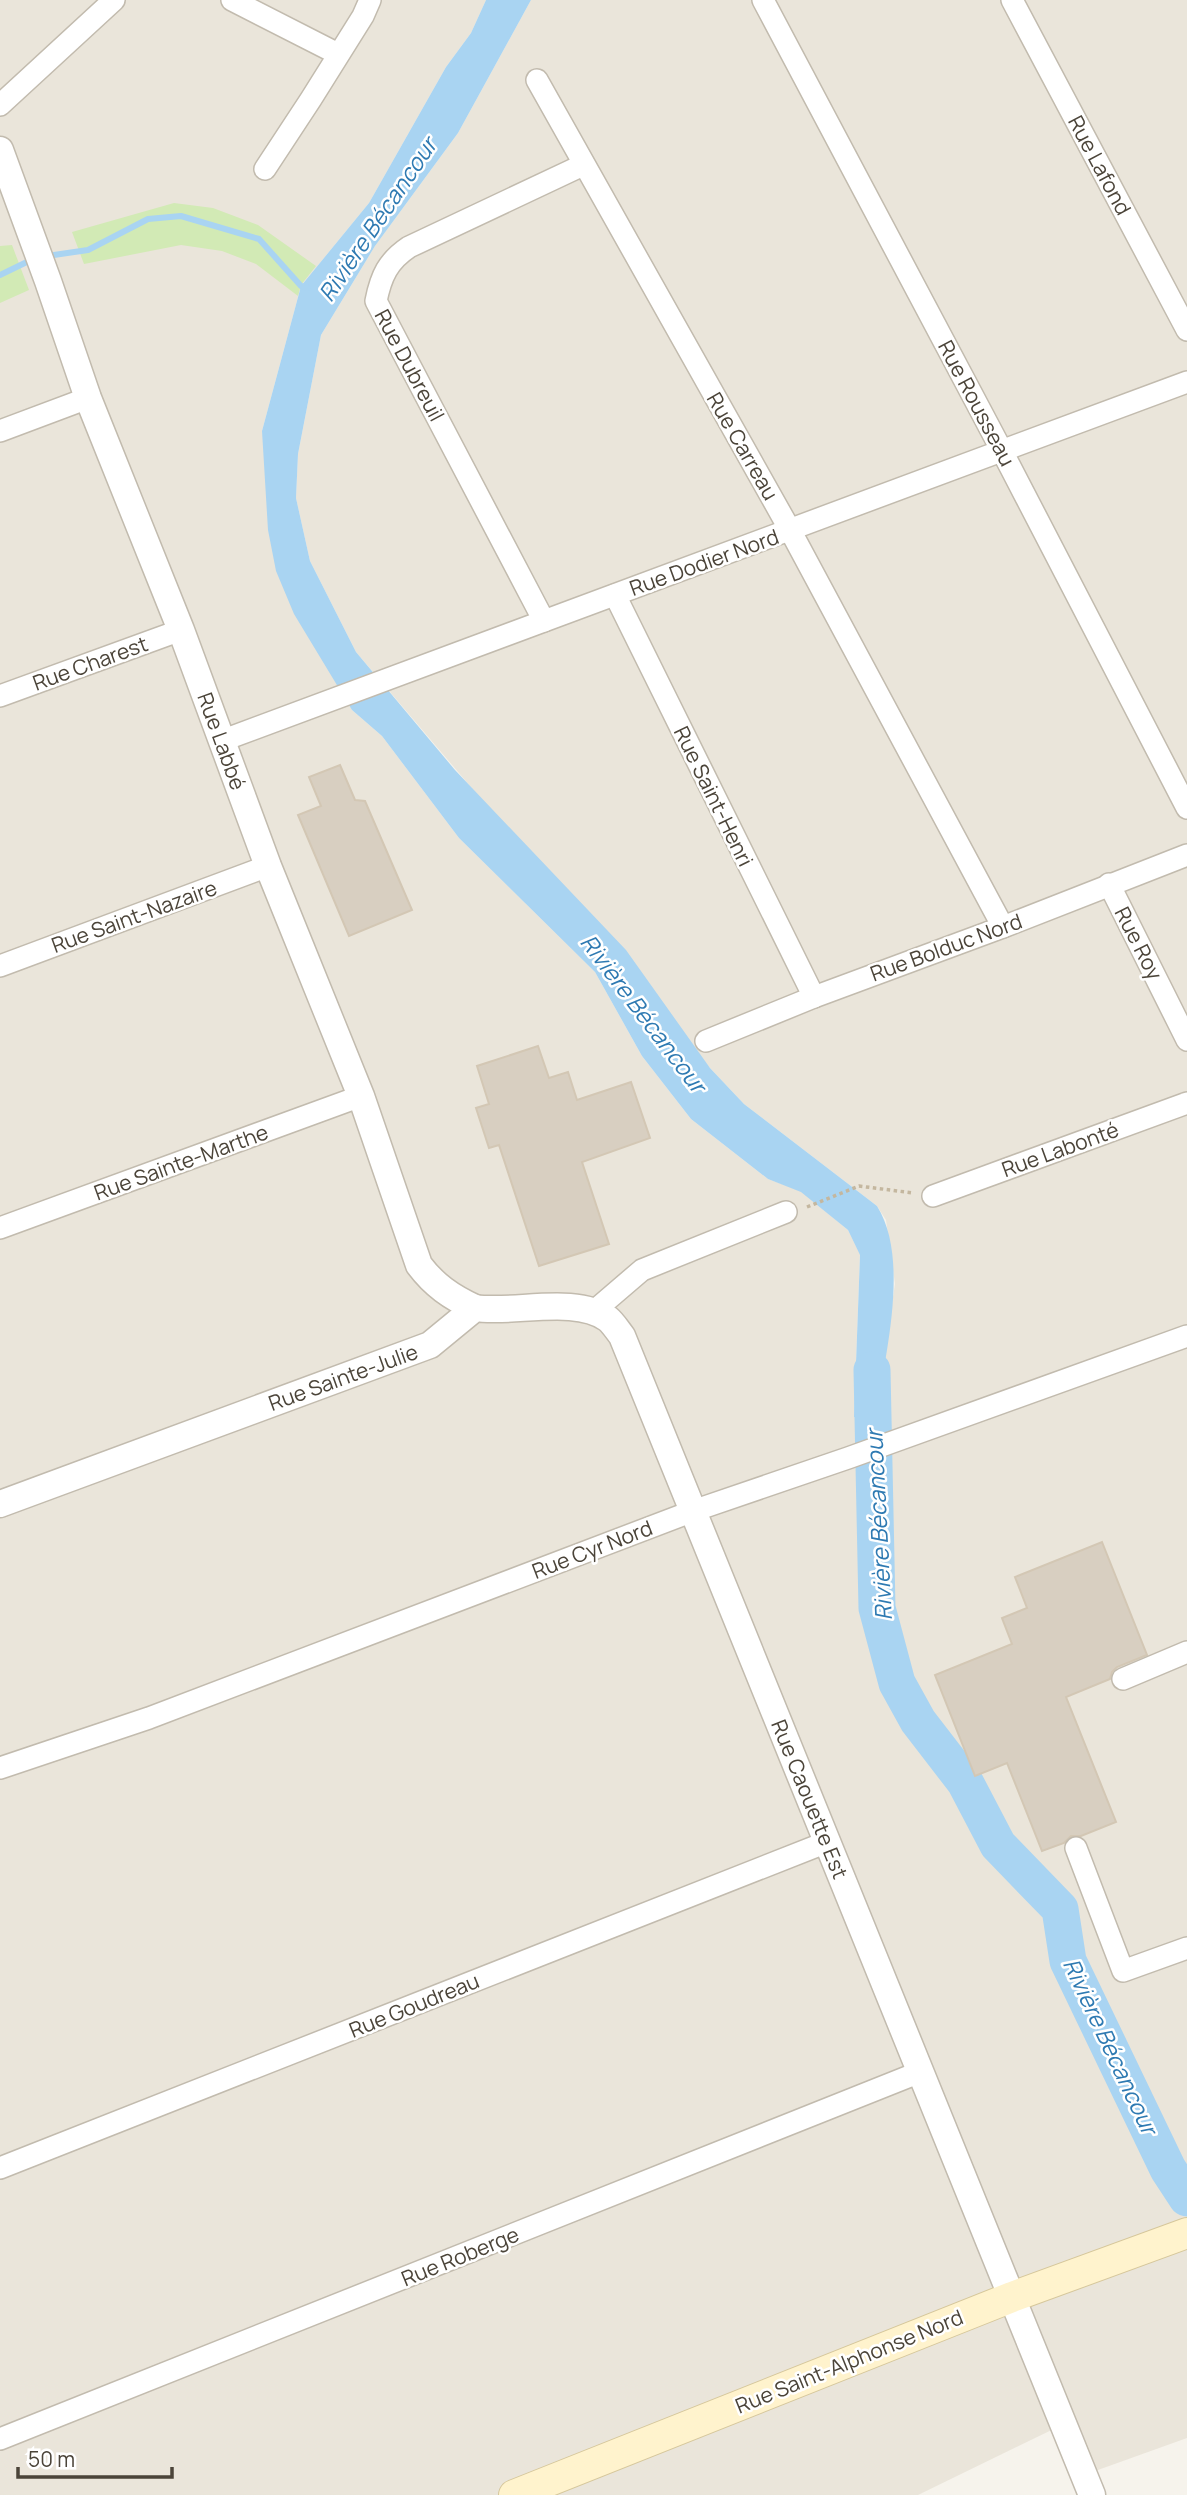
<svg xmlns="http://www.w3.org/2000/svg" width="1187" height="2495" viewBox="0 0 1187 2495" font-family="Manrope,sans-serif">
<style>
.residential{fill:#eae5da}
.green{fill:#d2eab5}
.water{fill:#a9d4f2}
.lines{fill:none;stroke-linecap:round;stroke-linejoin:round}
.stream{stroke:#a9d4f2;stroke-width:6}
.river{stroke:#a9d4f2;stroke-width:37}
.building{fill:#d8cfc1;stroke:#d3c7b4;stroke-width:2}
.minor-casing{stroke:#c2bbae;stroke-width:24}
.tertiary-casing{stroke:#c2bbae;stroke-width:29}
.secondary-casing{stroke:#d6c79b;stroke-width:32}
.path{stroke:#c4b79f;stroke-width:3.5;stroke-dasharray:3.5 3.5;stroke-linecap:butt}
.minor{stroke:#fff;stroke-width:21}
.tertiary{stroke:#fff;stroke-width:26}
.secondary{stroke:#fff3cd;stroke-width:30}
.labels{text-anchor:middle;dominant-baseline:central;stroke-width:5;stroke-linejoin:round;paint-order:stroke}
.street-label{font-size:21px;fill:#4b4439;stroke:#fff}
.water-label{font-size:23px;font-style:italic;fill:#2e7ab2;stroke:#fff}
</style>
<rect width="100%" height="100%" fill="#f6f3ec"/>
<path class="residential" d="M0 0H486L471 33 446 67 369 203 301 286 262 431 352 710 382 736 459 838 595 972 642 1056 691 1119 768 1179 801 1191 848 1230 860 1254 854 1416 874 1420 895 1284 886 1220 877 1206 744 1104 710 1068 356 652 310 561 296 498 298 454 321 335 375 246 458 133 531 0H1187V2438L1084 2475 1064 2424 918 2495H0Z"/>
<g class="green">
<path d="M174 203 213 208 258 225 316 266 301 285 298 296 256 264 222 251 181 245 84 264 72 232Z"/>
<path d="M12 245 29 290 0 303V246Z"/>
</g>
<path class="water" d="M486 0H531L458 133 375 246 321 335 298 454 296 498 310 561 356 652 455 770 626 950 710 1068 744 1104 877 1206C911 1260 884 1360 875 1420L854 1417 860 1255 848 1230 801 1192 768 1179 691 1119 642 1056 595 972 459 838 382 736 352 710 294 614 276 571 268 530 262 431 301 286 369 203 446 67 471 33Z"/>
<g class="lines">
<g class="stream">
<path d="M47 256 88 250 148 219 181 216 259 239 301 286 308 288"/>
<path d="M0 275 33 259"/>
</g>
<path class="river" d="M872 1370 877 1608 897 1683 918 1721 965 1782 998 1845 1060 1909 1068 1961 1168 2169 1187 2198"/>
</g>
<g class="building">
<path d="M340 765 355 800 365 801 412 910 349 936 298 815 321 806 309 777Z"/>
<path d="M538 1046 549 1078 568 1072 577 1100 631 1082 650 1138 582 1162 609 1244 539 1266 499 1145 489 1148 476 1108 489 1104 477 1066Z"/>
<path d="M1102 1542 1147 1655 1117 1667 1112 1672 1110 1679 1066 1697 1116 1822 1081 1836H1071L1064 1843 1042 1851 1007 1763 975 1776 935 1675 1012 1644 1002 1618 1027 1608 1015 1577Z"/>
</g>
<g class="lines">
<g class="minor-casing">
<g id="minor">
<path d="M232 0 338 54"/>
<path d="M763 0 1002 451 1187 808"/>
<path d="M1012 0 1187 330"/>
<path d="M537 80 790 530 1003 927"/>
<path d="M0 105 114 0"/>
<path d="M265 169 311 99 363 16 370 0"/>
<path d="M0 431 88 398"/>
<path d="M615 595 814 997"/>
<path d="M544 621 376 301C381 276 388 261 409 247L583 165"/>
<path d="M0 696 181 630"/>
<path d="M221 741 1187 382"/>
<path d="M1109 884 1187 1040"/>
<path d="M0 966 268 866"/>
<path d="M706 1041 814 997 1003 927 1187 855"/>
<path d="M933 1196 1187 1103"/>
<path d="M0 1228 361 1096"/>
<path d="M593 1312 642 1270 786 1212"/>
<path d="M1123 1679 1187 1652"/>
<path d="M0 1768 149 1718 693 1511 848 1458 1187 1336"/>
<path d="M1076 1848 1123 1971 1187 1948"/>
<path d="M0 2168 827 1842"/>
<path d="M0 2439 920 2072"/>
</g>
</g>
<g class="tertiary-casing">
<g id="tertiary">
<path d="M0 150 48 281 88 398 181 630 268 866 361 1096 419 1265C434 1285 451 1297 475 1308"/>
<path d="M0 1504 430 1345 475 1308C513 1314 576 1295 608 1319 613 1323 618 1331 622 1336L1092 2495"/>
</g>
</g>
<g class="secondary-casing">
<path id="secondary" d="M514 2495 1012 2297 1187 2233"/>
</g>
<path class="path" d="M807 1207 859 1186 913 1193"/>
<use href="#minor" class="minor"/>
<use href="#tertiary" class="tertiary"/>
<use href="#secondary" class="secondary"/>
</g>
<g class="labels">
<g class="street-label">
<text transform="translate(1100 165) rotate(62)">Rue Lafond</text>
<text transform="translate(410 365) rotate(62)">Rue Dubreuil</text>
<text transform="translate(977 403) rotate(62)">Rue Rousseau</text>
<text transform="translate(743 446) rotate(60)">Rue Carreau</text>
<text transform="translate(704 562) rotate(-20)">Rue Dodier Nord</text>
<text transform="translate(90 663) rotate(-20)">Rue Charest</text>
<text transform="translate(222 741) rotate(70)">Rue Labbé</text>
<text transform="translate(714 796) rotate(64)">Rue Saint-Henri</text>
<text transform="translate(134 916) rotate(-20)">Rue Saint-Nazaire</text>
<text transform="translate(1139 943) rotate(63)">Rue Roy</text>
<text transform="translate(946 947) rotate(-20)">Rue Bolduc Nord</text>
<text transform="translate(1060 1149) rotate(-20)">Rue Labonté</text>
<text transform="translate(181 1162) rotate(-20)">Rue Sainte-Marthe</text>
<text transform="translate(343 1377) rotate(-20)">Rue Sainte-Julie</text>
<text transform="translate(592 1549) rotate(-21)">Rue Cyr Nord</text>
<text transform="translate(810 1799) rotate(68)">Rue Caouette Est</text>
<text transform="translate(414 2005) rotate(-22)">Rue Goudreau</text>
<text transform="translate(460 2256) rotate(-22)">Rue Roberge</text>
<text transform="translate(849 2361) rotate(-22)">Rue Saint-Alphonse Nord</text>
</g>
<g class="water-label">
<text transform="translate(377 219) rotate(-56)">Rivière Bécancour</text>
<text transform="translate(644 1013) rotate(53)">Rivière Bécancour</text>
<text transform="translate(878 1525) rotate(-93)">Rivière Bécancour</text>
<text transform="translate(1111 2046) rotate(65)">Rivière Bécancour</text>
</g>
</g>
<path d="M18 2467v10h154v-10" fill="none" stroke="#4b4439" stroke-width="3.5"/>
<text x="28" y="2467" font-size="21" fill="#4b4439" stroke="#ffffff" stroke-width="5" paint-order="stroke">50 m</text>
</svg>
